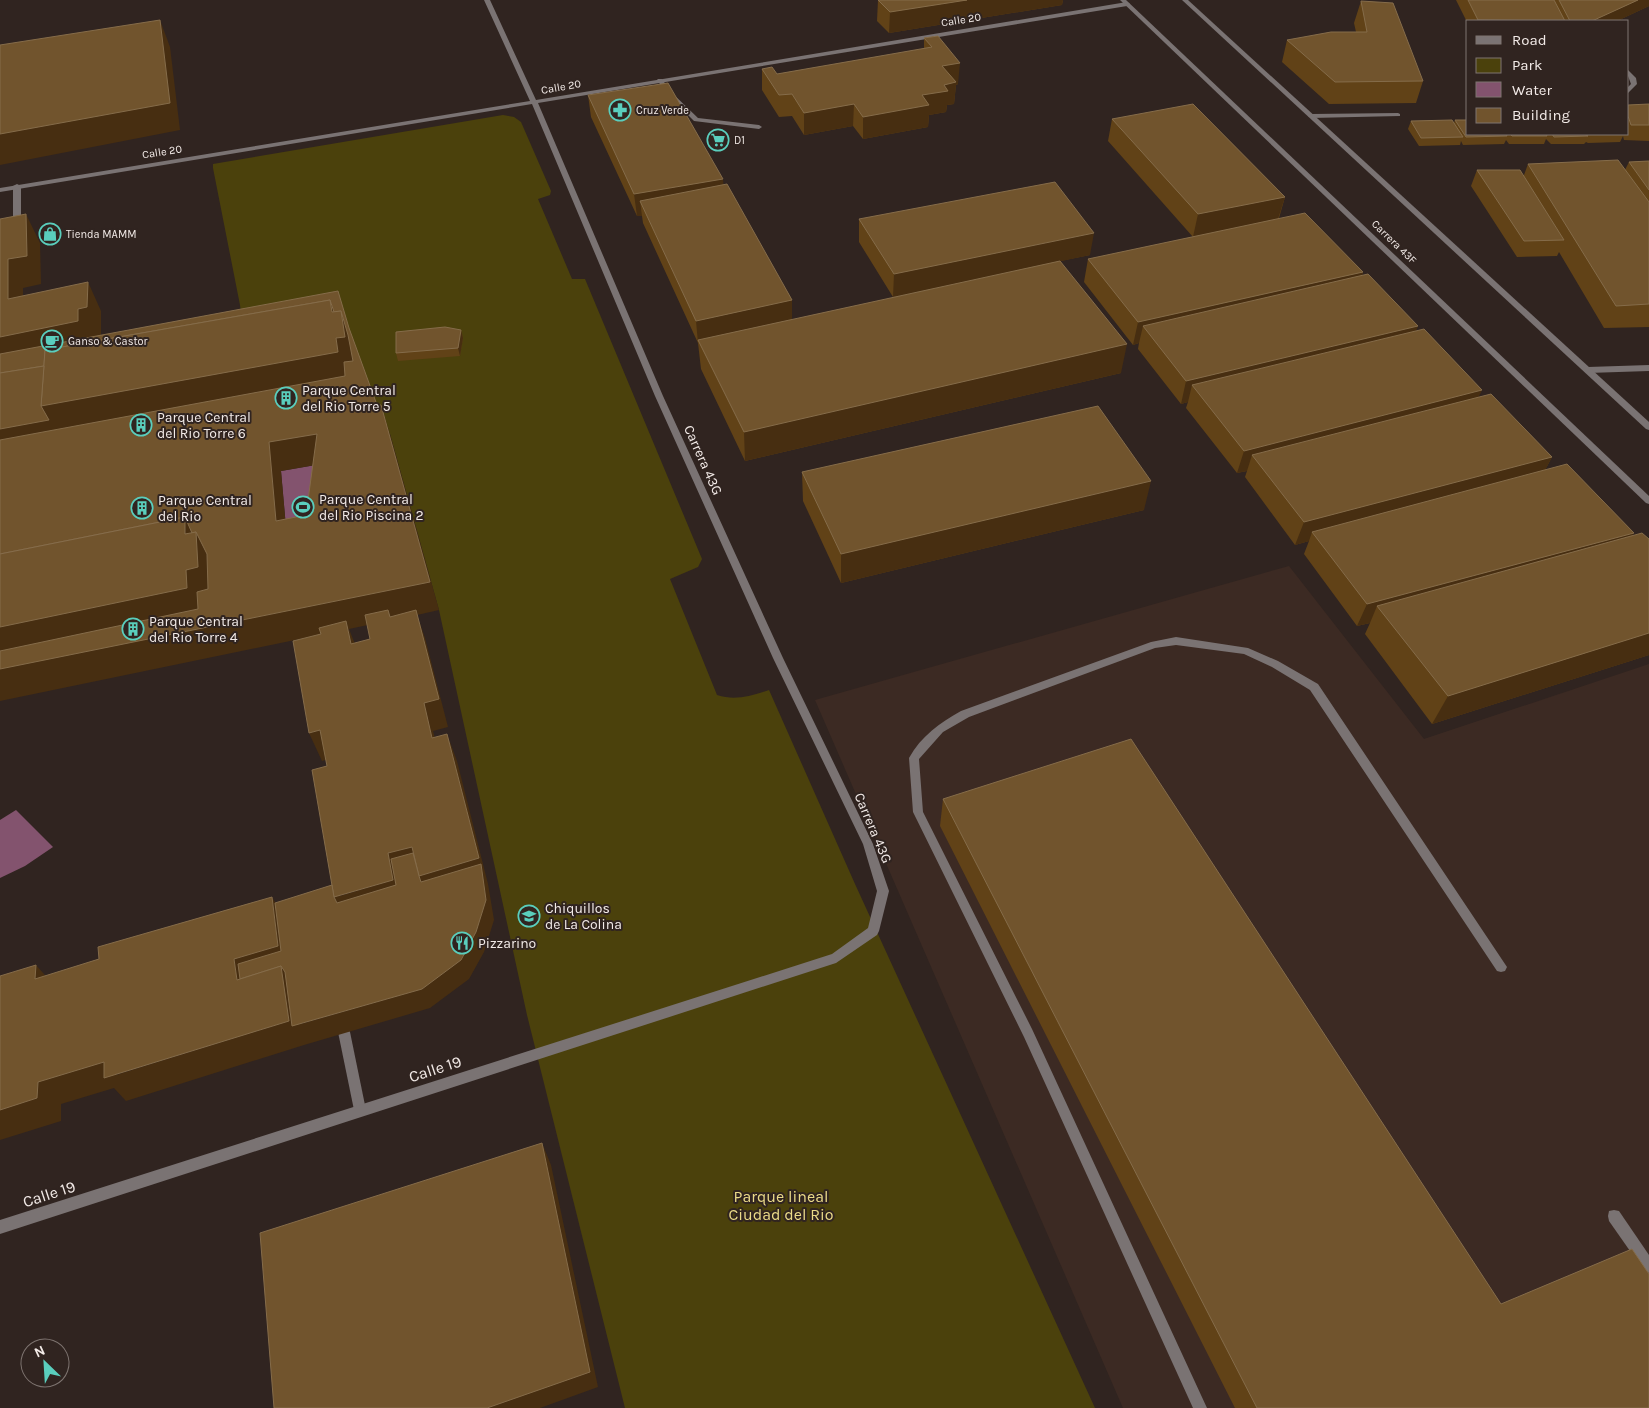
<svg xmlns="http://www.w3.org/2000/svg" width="1649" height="1408" viewBox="0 0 1649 1408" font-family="Karla,sans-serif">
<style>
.built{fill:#3c2a23}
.green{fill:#4b410c}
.water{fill:#83536e}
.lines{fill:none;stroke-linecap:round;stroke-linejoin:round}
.service{fill:#7a7373;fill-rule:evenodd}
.minor{fill:#7a7373;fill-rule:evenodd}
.tertiary{fill:#7a7373;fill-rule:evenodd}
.wall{fill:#614217}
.shaded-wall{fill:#472e11}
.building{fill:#71542d;stroke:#856c4a;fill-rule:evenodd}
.labels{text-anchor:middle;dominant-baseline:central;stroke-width:4;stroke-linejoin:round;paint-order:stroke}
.far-street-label{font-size:11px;fill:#f3ebe8;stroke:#302420}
.far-poi-label{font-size:11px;fill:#f3ebe8;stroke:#302420;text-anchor:start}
.poi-label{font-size:14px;fill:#f3ebe8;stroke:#302420;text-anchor:start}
.street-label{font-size:14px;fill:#f3ebe8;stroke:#302420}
.near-street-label{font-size:16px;fill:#f3ebe8;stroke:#302420}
.near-park-label{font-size:16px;fill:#ebda88;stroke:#302420}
</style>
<rect width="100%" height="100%" fill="#302420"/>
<path class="built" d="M1289 566 1424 739 1649 664V1408H1123L815 700Z"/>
<path class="green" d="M503 115 514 117 521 122 551 191 550 195 538 199 572 279H585L702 559 698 567 670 579 717 695C735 701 751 696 769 690L855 884 1095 1408H625L527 1015 439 610 390 434H386L244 336 240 305 213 168V164Z"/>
<g class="water">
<path d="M327 463 318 543 288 550 281 471Z"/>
<path d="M16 810 53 847 25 866 0 878V820Z"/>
</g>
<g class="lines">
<g class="service">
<path d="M1628 70 1636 78 1637 84 1628 93V87L1631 84 1628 76Z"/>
<path d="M658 79H662L671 92 698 118 759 125 762 127 759 129 694 121 667 94 657 80Z"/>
<path d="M1398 113 1400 114V116L1311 118 1308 116 1311 114Z"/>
<path d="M17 184 21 186V228L17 230 13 228V186Z"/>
<path d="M1176 637 1248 648 1278 661 1318 684 1507 967 1505 971 1501 972 1497 971 1310 690 1272 667 1244 654 1176 645 1155 648 969 717 943 732 919 759 923 812 1032 1029 1207 1408H1193L1024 1037 913 812 909 758C921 736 940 723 961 711L1151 642Z"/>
<path d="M344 1027 348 1028 350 1032 366 1110 364 1114 360 1116 356 1114 354 1110 338 1032 340 1028Z"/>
<path d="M1614 1210 1619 1211 1649 1255V1273L1644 1271 1609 1221 1608 1216 1609 1211Z"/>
</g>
<g class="minor">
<path d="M484 0H490L536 100 1127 2 1130 4 1127 6 538 103 663 396 783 658 873 844 889 891 879 931 877 935 836 963 0 1234V1220L832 954 868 928 877 891 863 844 773 658 655 396 532 104 0 192V188L530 101Z"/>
<path d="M1649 365V371L1588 373 1584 370 1588 367Z"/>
</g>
<g class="tertiary">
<path d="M1120 0H1126L1649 496V504L1646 503Z"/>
<path d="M1182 0H1188L1649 422V430L1646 429Z"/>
</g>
</g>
<g class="wall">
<path d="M878 0H1063L1062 5 889 33 877 21Z"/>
<path d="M1456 0H1649V6L1617 21H1468V24Z"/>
<path d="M1361 1 1423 81 1416 103 1329 104 1282 62 1287 40 1356 32 1354 23Z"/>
<path d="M938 36 958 84 956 85 954 104 947 105 946 112 929 115 928 127 863 139 853 126 804 135 792 116 779 117 762 90V69L777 74 924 49V38Z"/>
<path d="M588 95 723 185 792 300V320L1022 269 893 297 859 242V219L1090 255 1060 261 1121 373 745 461 701 369 698 343 643 223 642 216H637L591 117Z"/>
<path d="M1649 104V141L1624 140 1623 136 1620 142 1588 143 1586 142 1584 144H1551L1546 139 1544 144H1509L1506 140 1504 144 1463 145 1461 141 1460 145 1419 146 1408 129 1411 121 1454 123 1455 120 1468 134H1628V105Z"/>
<path d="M1112 119 1285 197 1279 218 1363 272 1362 275 1478 397 1552 457 1545 470 1632 536 1649 539V655L1432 724 1365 634 1370 623 1357 626 1304 554 1309 541 1295 545 1245 477 1247 471 1237 473 1186 408 1188 402 1181 404 1138 349 1139 343 1133 345 1084 282 1088 259 1193 237 1108 141Z"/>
<path d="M1649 161V327L1604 328 1559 252 1557 256 1517 257 1471 186 1477 170 1524 175 1528 164 1625 170 1629 162Z"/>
<path d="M461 330 463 338 460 356 398 361 396 353Z"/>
<path d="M802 472 1144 510 841 583 803 501Z"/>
<path d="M943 799 1501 1304 1649 1408H1235L940 826Z"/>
</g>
<g class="shaded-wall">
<path d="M967 0H1063L1062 5 889 33 890 12Z"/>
<path d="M1638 0H1649V6L1617 21H1592Z"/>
<path d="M160 20 170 47 180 130 0 165V134Z"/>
<path d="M960 63 958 84 956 85 954 104 947 105 946 112 929 115 928 127 863 139V117L922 95 942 66Z"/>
<path d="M854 104 853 126 804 135V113Z"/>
<path d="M723 179 725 201H640L642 216H637L634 194Z"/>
<path d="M1285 197 1278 219 1193 237 1198 214Z"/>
<path d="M26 214 40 243 41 284 23 288V328L8 299V259Z"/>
<path d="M1094 233 1090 255 893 297 894 274Z"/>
<path d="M1363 272 1355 295 1143 326 1139 343 1133 345 1138 322Z"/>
<path d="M88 282 101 311V336L0 369V337L78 309Z"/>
<path d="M330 300 341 311 358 364 362 390 0 472V416L332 312Z"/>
<path d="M792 300V323L698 340V343L696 321Z"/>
<path d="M1418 326 1409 348 1192 385 1188 402 1181 404 1186 381Z"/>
<path d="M461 330 463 338 460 356 458 348Z"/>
<path d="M1127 344 1121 373 745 461 744 432Z"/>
<path d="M1482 390 1471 413 1252 455 1247 471 1237 473 1244 451Z"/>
<path d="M381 405 390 434 439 610 417 615 425 638 448 727 433 731 442 765 391 620 349 629 357 649 351 644 348 629 0 701V627L186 573 185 517 196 532 430 582Z"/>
<path d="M317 434 327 463 281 471 288 550 276 521 269 442Z"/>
<path d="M1552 457 1540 480 1312 532 1309 541 1295 545 1304 522Z"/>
<path d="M1151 481 1144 510 841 583V554Z"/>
<path d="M1634 533 1620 555 1377 606 1370 623 1357 626 1367 604Z"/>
<path d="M1649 633V655L1432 724 1448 696Z"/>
<path d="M320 730 332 758 322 761 309 733Z"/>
<path d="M447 734 457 761 488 884 494 920 484 952 469 979 430 1008 304 1045 126 1101 114 1088 61 1104V1121L0 1140V1110L37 1098 38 1082 104 1062 116 1075 289 1021 285 994 253 1004 237 980 234 959 278 946 272 897 287 923 293 971 285 973 296 991 301 1024 422 989 461 960 476 932 486 900 484 885 430 902 419 876H420L419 874 400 879 405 905 348 923 334 897H336L334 884 340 896 393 880 388 853 412 847 423 875 479 858Z"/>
<path d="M36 965 58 990 35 979Z"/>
<path d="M542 1143 551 1165 598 1387 540 1408H487Z"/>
</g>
<g class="building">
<path d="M878 0H967L890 12Z"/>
<path d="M1468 0H1554L1565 21 1478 20Z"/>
<path d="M1559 0H1638L1592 21H1570Z"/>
<path d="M1361 1 1393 3 1423 81 1335 82 1287 40 1331 32H1367Z"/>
<path d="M160 20 170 103 0 134V45Z"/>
<path d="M938 36 960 63 942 66 956 82 944 85 948 91 922 95 929 105 863 117 854 104 804 113 792 94 779 95 762 69 772 67 777 74 932 47 924 38Z"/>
<path d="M668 83 723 179 634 194 588 95Z"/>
<path d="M1193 104 1285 197 1198 214 1112 119Z"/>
<path d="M1649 104V125H1631L1628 116V105Z"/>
<path d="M1452 120 1463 137 1421 138 1411 121Z"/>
<path d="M1455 120H1468V134H1506L1507 136 1466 137Z"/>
<path d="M1510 134H1546L1547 136H1512Z"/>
<path d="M1552 134H1584L1588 136 1554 137Z"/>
<path d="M1618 160 1649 202V304L1616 306 1528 164Z"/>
<path d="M1649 161V190L1629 162Z"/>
<path d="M1477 170H1520L1564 240 1524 241Z"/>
<path d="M1055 182 1094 233 894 274 859 219Z"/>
<path d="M727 184 792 300 696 321 640 201Z"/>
<path d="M1305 213 1363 272 1138 322 1088 259Z"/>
<path d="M26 214 27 256 8 259V299L88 282 87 307 78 309V321L0 337V219Z"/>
<path d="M1060 261 1127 344 744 432 698 340Z"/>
<path d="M1368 274 1418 326 1186 381 1143 326Z"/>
<path d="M338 291 349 328 377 405H381L430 582 0 669V651L198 609 197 592 208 589 207 554 196 532 192 533 185 517 0 554V440L345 376 344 362 353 361 348 335 341 311 334 312 330 300 45 350 44 366 0 373V354ZM317 434 306 515 276 521 269 442Z"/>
<path d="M330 300 332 312 341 311 345 337 336 338 338 352 41 406 45 350Z"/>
<path d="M445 327 461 330 458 348 396 353V332Z"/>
<path d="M1424 329 1482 390 1244 451 1192 385Z"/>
<path d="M44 366 41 406 49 420 0 429V373Z"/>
<path d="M1491 394 1552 457 1304 522 1252 455Z"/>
<path d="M1098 406 1151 481 841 554 802 472Z"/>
<path d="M1567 464 1634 533 1367 604 1312 532Z"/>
<path d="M185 517V534L196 532 198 567 186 570 187 588 0 627V554Z"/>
<path d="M1642 533 1649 539V633L1448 696 1377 606Z"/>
<path d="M388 610 390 617 416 610 439 699 424 703 432 738 447 734 479 858 419 876 412 847 388 853 393 880 334 897 312 770 327 766 320 730 309 733 293 641 321 634 319 628 346 621 351 644 370 639 365 615Z"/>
<path d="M1131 739 1501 1304 1632 1249 1649 1274V1408H1257L943 799Z"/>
<path d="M413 853 419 876 421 882 481 864 486 900 476 932 461 960 422 989 292 1026 285 972 281 966 240 979 238 964 281 951 275 903 332 885 334 897 337 903 396 885 391 859Z"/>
<path d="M272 897 278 946 234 959 237 980 281 966 289 1021 104 1078V1062L38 1082 37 1098 0 1110V976L36 965 35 979 99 959 98 947Z"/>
<path d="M542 1143 590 1372 487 1408H274L260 1233Z"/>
</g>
<defs>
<g id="pharmacy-ring" transform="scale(1.125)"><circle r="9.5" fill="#302420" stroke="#5acebd" stroke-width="1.5"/><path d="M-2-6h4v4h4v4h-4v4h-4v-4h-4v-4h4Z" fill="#5acebd"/></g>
<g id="supermarket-ring" transform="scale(1.125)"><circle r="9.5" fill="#302420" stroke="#5acebd" stroke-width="1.5"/><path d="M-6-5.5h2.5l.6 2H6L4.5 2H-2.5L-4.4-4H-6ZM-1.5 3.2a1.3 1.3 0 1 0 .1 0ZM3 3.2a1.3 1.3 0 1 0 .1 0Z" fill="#5acebd"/></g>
<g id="shop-ring" transform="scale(1.125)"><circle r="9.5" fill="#302420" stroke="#5acebd" stroke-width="1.5"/><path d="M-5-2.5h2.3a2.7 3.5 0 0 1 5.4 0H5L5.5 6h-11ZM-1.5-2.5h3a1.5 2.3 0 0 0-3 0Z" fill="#5acebd"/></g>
<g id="cafe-ring" transform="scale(1.125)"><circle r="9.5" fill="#302420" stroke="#5acebd" stroke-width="1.5"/><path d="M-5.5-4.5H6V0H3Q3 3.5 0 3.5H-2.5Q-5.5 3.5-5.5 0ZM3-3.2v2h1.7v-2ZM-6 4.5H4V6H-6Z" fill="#5acebd"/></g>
<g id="building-ring" transform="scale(1.125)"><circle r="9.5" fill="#302420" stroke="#5acebd" stroke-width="1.5"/><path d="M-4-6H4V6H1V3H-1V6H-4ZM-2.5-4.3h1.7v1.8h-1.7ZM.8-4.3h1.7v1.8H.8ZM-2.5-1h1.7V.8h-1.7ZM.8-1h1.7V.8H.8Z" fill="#5acebd"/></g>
<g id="stadium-ring" transform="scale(1.125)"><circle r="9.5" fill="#302420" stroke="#5acebd" stroke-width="1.5"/><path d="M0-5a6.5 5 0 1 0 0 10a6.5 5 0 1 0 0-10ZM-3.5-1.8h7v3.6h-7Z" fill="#5acebd"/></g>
<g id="school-ring" transform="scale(1.125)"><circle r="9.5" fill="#302420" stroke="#5acebd" stroke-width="1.5"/><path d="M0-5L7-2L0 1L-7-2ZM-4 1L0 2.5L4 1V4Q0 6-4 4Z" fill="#5acebd"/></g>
<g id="restaurant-ring" transform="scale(1.125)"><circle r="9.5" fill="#302420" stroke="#5acebd" stroke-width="1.5"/><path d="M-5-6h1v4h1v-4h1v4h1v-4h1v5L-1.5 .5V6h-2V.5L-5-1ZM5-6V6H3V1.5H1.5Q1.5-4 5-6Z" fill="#5acebd"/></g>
</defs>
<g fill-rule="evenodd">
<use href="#pharmacy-ring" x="620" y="110"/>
<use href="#supermarket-ring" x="718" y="140"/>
<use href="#shop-ring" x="50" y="234"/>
<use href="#cafe-ring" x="52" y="341"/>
<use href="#building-ring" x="286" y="398"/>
<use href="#building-ring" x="141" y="425"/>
<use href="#stadium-ring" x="303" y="507"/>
<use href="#building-ring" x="142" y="508"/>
<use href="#building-ring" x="133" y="629"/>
<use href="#school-ring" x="529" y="916"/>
<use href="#restaurant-ring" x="462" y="943"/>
</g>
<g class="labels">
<g class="far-street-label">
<text transform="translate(961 20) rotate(-9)">Calle 20</text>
<text transform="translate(561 87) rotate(-10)">Calle 20</text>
<text transform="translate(162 152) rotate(-9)">Calle 20</text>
<text transform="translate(1394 242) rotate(44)">Carrera 43F</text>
</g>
<g class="far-poi-label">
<text x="636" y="110">Cruz Verde</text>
<text x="734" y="140">D1</text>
<text x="66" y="234">Tienda MAMM</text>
<text x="68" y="341">Ganso &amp; Castor</text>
</g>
<g class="poi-label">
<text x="302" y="390">Parque Central<tspan x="302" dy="16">del Rio Torre 5</tspan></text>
<text x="157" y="417">Parque Central<tspan x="157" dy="16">del Rio Torre 6</tspan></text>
<text x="319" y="499">Parque Central<tspan x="319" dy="16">del Rio Piscina 2</tspan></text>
<text x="158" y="500">Parque Central<tspan x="158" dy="16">del Rio</tspan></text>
<text x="149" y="621">Parque Central<tspan x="149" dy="16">del Rio Torre 4</tspan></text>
<text x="545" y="908">Chiquillos<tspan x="545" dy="16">de La Colina</tspan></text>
<text x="478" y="943">Pizzarino</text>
</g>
<g class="street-label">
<text transform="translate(703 460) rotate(66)">Carrera 43G</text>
<text transform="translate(873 828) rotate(67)">Carrera 43G</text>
</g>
<g class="near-street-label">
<text transform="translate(435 1069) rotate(-18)">Calle 19</text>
<text transform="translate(49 1194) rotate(-18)">Calle 19</text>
</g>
<g class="near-park-label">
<text x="781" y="1196">Parque lineal<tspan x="781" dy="18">Ciudad del Rio</tspan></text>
</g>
</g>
<rect x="1466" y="20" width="162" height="115" fill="#302420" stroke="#7e7470"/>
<rect x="1476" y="36" width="25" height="8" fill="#7a7373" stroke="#7e7470"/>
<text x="1512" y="45" font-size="15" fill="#f3ebe8">Road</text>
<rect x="1476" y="58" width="25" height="15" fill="#4b410c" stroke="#7e7470"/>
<text x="1512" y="70" font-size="15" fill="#f3ebe8">Park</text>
<rect x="1476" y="82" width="25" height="15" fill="#83536e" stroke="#7e7470"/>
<text x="1512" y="95" font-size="15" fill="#f3ebe8">Water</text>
<rect x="1476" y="108" width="25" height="15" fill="#71542d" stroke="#7e7470"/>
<text x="1512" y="120" font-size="15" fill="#f3ebe8">Building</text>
<g transform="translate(45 1363) rotate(335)"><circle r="24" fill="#302420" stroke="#7e7470"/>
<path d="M0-4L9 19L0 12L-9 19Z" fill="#5acebd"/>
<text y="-8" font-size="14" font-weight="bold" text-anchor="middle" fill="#f3ebe8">N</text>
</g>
</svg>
